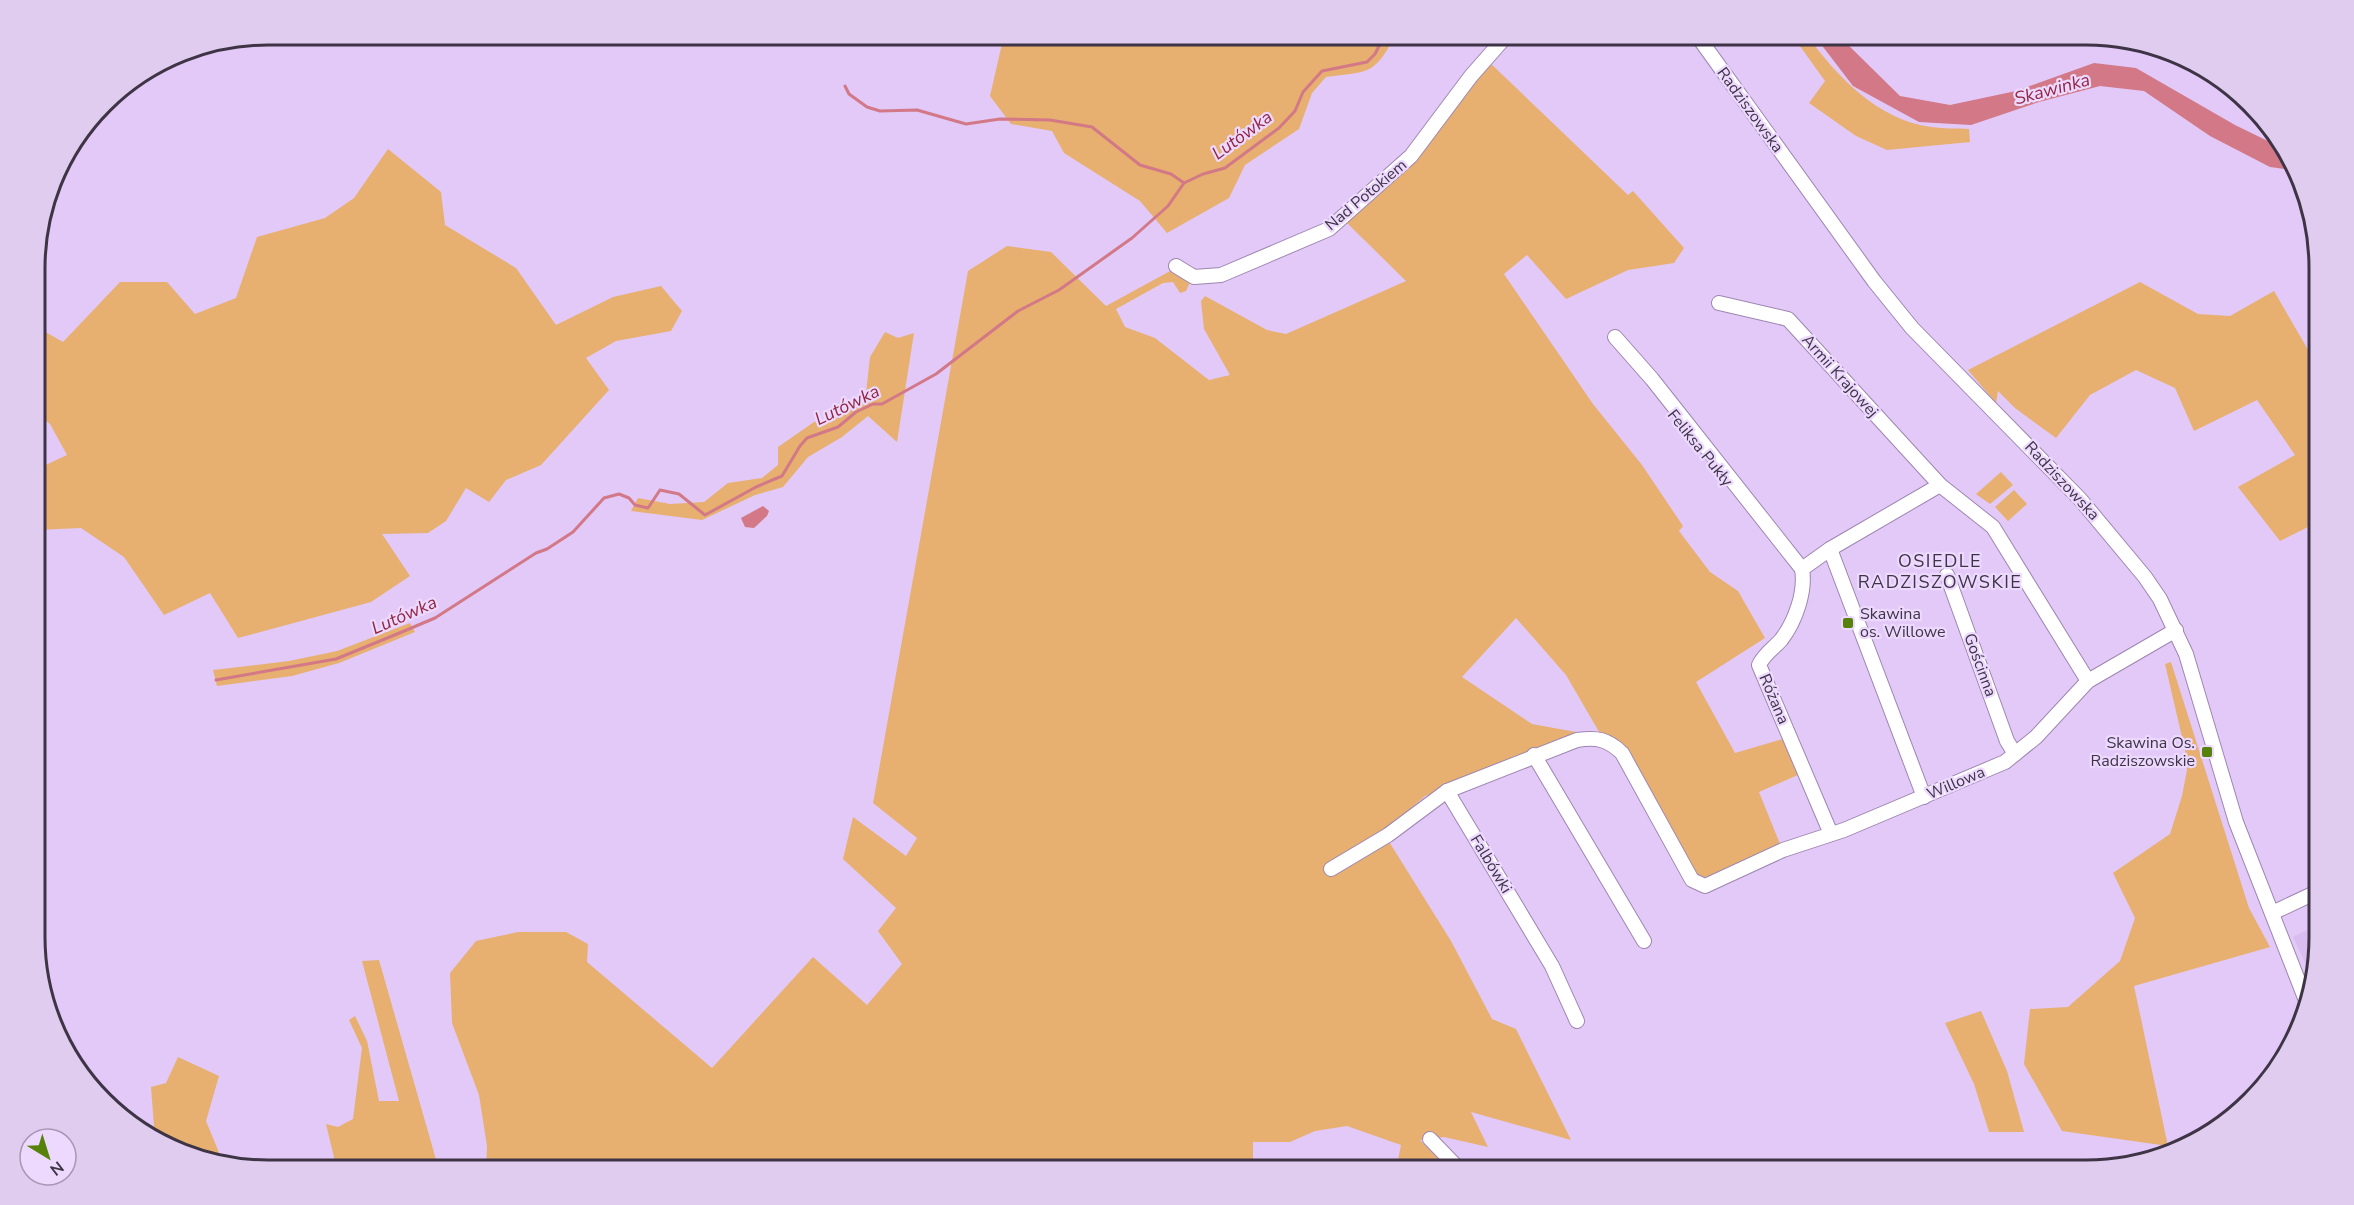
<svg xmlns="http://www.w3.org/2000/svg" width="2354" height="1205" viewBox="0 0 2354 1205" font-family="'Nunito Sans',sans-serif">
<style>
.built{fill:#d9bcf0}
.green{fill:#e7b070}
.water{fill:#d27887}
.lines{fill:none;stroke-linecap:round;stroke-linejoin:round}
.stream{stroke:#d27887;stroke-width:3}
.minor-casing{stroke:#9e86b1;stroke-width:16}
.minor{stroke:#fff;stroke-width:14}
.poi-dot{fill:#56820c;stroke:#edd9fe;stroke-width:2}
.labels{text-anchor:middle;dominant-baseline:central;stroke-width:4.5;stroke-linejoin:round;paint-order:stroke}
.street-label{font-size:16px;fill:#3e3446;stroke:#edd9fe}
.poi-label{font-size:16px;fill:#3e3446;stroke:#edd9fe;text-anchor:start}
.water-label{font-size:18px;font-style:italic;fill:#922643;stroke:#edd9fe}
.neighbourhood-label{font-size:18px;letter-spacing:1.5px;fill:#3e3446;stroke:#edd9fe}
.rim{fill:none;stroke:#3e3446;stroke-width:3}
</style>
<rect width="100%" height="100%" fill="#e2c9f7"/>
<path class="built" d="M2319 924V937L2311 975 2293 937Z"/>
<g class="green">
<path d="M1004 35V34L1396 35C1373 76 1370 71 1326 77L1312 93 1299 129 1245 165 1229 198 1167 233 1140 201 1064 153 1052 131 1011 124 990 96Z"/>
<path d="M1792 35H1807C1836 76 1878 120 1931 127 1944 129 1957 128 1969 129L1970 142 1887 150 1856 136 1809 103 1825 81Z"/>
<path d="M1488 61 1628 195 1633 191 1684 248 1674 263 1628 270 1566 299 1527 255 1504 274 1593 404 1642 465 1683 526 1679 531 1710 572 1738 591 1765 638 1696 682 1735 753 1786 738 1800 774 1759 792 1780 844 1705 881 1692 871 1670 831 1602 737 1566 675 1516 618 1462 677 1532 724 1587 734 1425 796 1383 832 1451 941 1492 1019 1516 1029 1571 1140 1471 1112 1488 1147 1444 1137 1420 1140 1449 1170H1371L1397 1165 1401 1145 1347 1126 1315 1131 1290 1142H1253V1170H486L487 1146 479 1095 452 1023 450 973 476 941 518 932H566L588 944 587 962 712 1068 813 957 867 1005 902 964 878 931 896 908 843 859 853 817 906 856 917 838 873 803 968 271 1007 246 1051 252 1106 306 1172 270 1190 282 1186 291 1180 293 1173 282 1163 283 1116 309 1125 327 1155 338 1209 380 1230 375 1204 329 1201 301 1205 296 1267 330 1286 334 1406 281 1345 221 1405 170Z"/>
<path d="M388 149 441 192 445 225 516 268 556 325 613 297 661 286 682 311 671 331 616 341 586 358 609 390 541 465 506 480 489 502 466 488 446 521 428 533 382 534 410 576 371 602 238 638 210 593 164 615 124 557 81 528 36 530 35 470 67 455 50 424 35 412V326L63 342 120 282H167L195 314 236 298 257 237 325 218 354 198Z"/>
<path d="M2140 282 2198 314 2230 316 2274 291 2318 367V522L2280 541 2238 487 2295 455 2257 400 2194 431 2175 388 2136 370 2090 395 2056 438 2015 408 1998 391 1996 403 1968 370Z"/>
<path d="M885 332 898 338 914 333 897 442 868 416 842 437 808 457 783 487 755 495 702 520 631 511 638 498 670 504 704 502 728 483 762 478 778 465V447L814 422 838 416 866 393 870 357Z"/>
<path d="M2001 472 2013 485 1990 504 1976 494Z"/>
<path d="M2014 490 2027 504 2008 521 1995 507Z"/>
<path d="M410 623 415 632 339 663 292 676 217 686 213 670 289 661 337 651Z"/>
<path d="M2171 662 2249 908 2270 947 2134 986 2168 1146 2062 1131 2024 1064 2030 1009 2068 1007 2120 961 2135 918 2113 873 2170 834 2182 796 2187 770 2185 750 2165 664Z"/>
<path d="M379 960 439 1170H337L326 1124 338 1127 353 1119 362 1048 349 1020 355 1016 367 1041 379 1101H399L362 961Z"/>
<path d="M1981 1011 2007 1071 2024 1132H1989L1974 1084 1945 1023Z"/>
<path d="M178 1057 219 1076 206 1121 222 1160 164 1146 155 1140 151 1087 166 1083Z"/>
</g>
<g class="water">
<path d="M1814 35H1838L1900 96 1950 105 2016 91 2094 63 2136 68 2235 125 2276 145H2282L2292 170 2270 167 2210 136 2144 91 2100 86 2039 102 1971 125 1919 122 1853 86Z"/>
<path d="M763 506 769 511 767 516 754 528 745 527 741 518Z"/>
</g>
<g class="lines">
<g class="stream">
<path d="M845 86 849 94 867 107 880 111 917 110 966 124 1000 119 1050 120 1092 127 1140 165 1171 174 1184 183"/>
<path d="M216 680 336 659 397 634 435 618 536 553 547 549 573 532 604 498 619 494 629 498 635 505 648 508 660 490 679 494 705 515 756 487 782 476 800 446 807 438 838 427 856 412 873 404H882L936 374 1018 311 1059 290 1132 238 1168 206 1184 183 1203 174 1225 168 1279 128 1295 111 1303 92 1322 71 1367 62 1375 54 1385 34"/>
</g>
<g class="minor-casing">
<g id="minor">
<path d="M1696 34 1874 281 1912 328 2080 499 2145 577 2160 599 2186 654 2236 822 2305 998"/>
<path d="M1176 266 1194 277 1221 275 1329 229 1411 156 1471 76 1508 34"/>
<path d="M1719 303 1788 319 1940 485 1993 527 2088 681"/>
<path d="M1615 337 1652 379 1802 569C1806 592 1795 622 1781 640 1773 649 1764 654 1759 665L1831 834"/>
<path d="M1830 549 1924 797"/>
<path d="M1802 569 1830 549 1940 485"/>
<path d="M1947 575 2007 741 2015 754"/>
<path d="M1534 755 1644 941"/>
<path d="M1331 869 1388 835 1447 791"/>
<path d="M2272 913 2319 891"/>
<path d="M1577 1021 1552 966 1447 791 1577 740C1597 737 1607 739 1622 753L1692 880 1705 886 1783 850 1844 830 2005 762 2036 737 2088 681 2176 630"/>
<path d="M1430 1139 1460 1170"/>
</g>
</g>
<use href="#minor" class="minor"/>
</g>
<g class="poi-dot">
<rect x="1842" y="617" width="12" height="12" rx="3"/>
<rect x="2201" y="746" width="12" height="12" rx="3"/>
</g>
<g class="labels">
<g class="street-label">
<text transform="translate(1750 110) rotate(54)">Radziszowska</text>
<text transform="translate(1366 195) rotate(-40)">Nad Potokiem</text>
<text transform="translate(1840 376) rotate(48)">Armii Krajowej</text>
<text transform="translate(1700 448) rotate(51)">Feliksa Pukły</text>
<text transform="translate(2062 481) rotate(47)">Radziszowska</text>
<text transform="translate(1980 665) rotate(70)">Gościnna</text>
<text transform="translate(1774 699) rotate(67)">Różana</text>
<text transform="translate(1956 783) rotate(-23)">Willowa</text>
<text transform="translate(1491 864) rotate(59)">Falbówki</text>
</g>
<g class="poi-label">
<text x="1860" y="614">Skawina<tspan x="1860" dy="18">os. Willowe</tspan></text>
<text x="2195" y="743" text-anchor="end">Skawina Os.<tspan x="2195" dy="18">Radziszowskie</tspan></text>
</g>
<g class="water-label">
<text transform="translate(2052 89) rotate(-15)">Skawinka</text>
<text transform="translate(1242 135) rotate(-36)">Lutówka</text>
<text transform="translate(847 405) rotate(-26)">Lutówka</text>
<text transform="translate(404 615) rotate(-24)">Lutówka</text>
</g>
<g class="neighbourhood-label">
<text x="1940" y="561">OSIEDLE<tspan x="1940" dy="21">RADZISZOWSKIE</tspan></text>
</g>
</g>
<path d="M0 0H2354V1205H0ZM268 45H2086A223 223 0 0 1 2309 268V937A223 223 0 0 1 2086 1160H268A223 223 0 0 1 45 937V268A223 223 0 0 1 268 45Z" fill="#dfccef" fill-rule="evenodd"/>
<path class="rim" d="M268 45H2086A223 223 0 0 1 2309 268V937A223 223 0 0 1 2086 1160H268A223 223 0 0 1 45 937V268A223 223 0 0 1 268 45Z"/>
<g transform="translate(48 1157) rotate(142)"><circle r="28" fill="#edd9fe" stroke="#a797b4" stroke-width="1.5"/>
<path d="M0-4.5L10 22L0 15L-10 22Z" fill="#56820c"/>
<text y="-9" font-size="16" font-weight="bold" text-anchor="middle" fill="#3e3446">N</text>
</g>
</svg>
